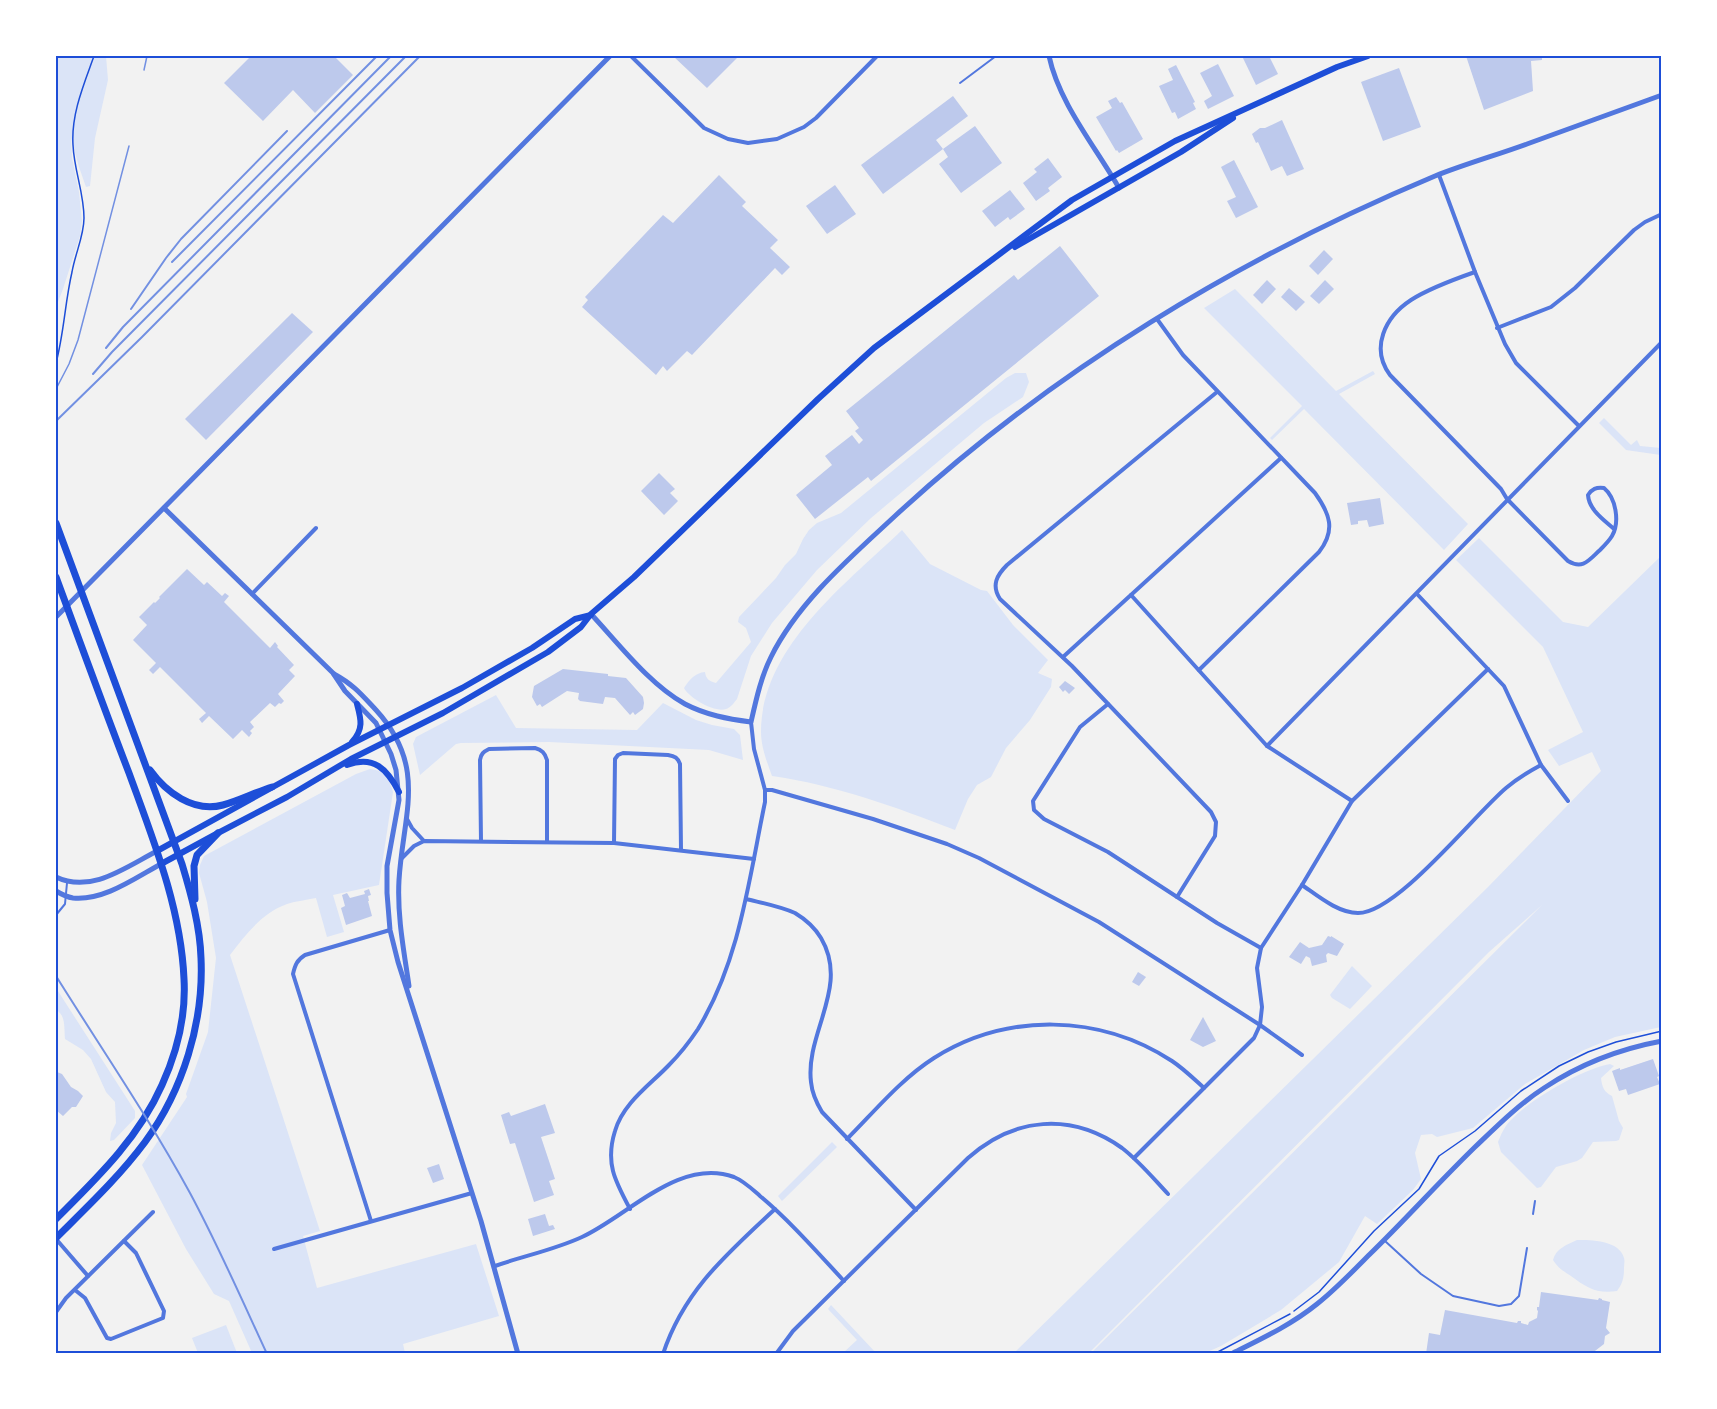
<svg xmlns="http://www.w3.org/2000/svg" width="1717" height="1409" viewBox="0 0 1717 1409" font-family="Manrope,sans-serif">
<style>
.green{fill:#dbe4f7}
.building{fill:#bdc9ec}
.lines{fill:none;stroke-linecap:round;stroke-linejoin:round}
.path{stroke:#1d4ed8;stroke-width:1.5}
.service{stroke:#5277de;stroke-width:2}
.minor{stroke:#5277de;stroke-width:4}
.tertiary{stroke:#5277de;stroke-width:5}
.secondary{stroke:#1d4ed8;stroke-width:6}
.primary{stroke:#1d4ed8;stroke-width:7}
.tram{stroke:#7290e2;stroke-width:1.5}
.rail{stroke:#7290e2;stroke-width:2}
.neatline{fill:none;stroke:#1d4ed8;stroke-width:2}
</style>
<rect width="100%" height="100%" fill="#f2f2f2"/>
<g class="green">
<path d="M56 56H106L108 80 95 138 90 186 86 187 79 167 71 138 72 158 79 192 82 221 80 236 63 289 56 307Z"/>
<path d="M1235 289 1336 391 1373 371 1375 374 1339 394 1468 524 1444 550 1304 409 1272 440 1270 438 1302 406 1204 308Z"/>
<path d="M1015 373H1026L1029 382 1023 397 984 423 871 518 817 570 772 623 751 656 737 699C734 703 730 708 726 709 715 713 689 698 684 688 690 679 695 673 705 672 706 679 709 681 716 683L751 642 746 628 738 622 739 617 776 578 785 565 796 554 803 539 809 530 817 523 841 513 1006 378Z"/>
<path d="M1604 418 1631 445 1637 440 1640 446 1661 448V455L1626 450 1599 423Z"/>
<path d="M902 530 930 564 981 590 987 591 1013 625 1048 660 1038 673 1052 679 1051 687 1030 720 1006 748 991 777 977 785 968 799 955 830C896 807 835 785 772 776 767 762 761 747 761 732 761 647 847 583 902 530Z"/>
<path d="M1479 538 1563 622 1588 627 1661 556 1662 755 1660 756 1662 757 1661 1027 1615 1037 1584 1050 1525 1084 1473 1128 1437 1137 1432 1134 1421 1135 1415 1153 1421 1179 1413 1190 1377 1224 1365 1216 1339 1262 1281 1310 1221 1346 1205 1353H1091L1542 905 1489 952 1089 1353H1014L1488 887 1601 771 1592 752 1559 766 1548 750 1583 732 1543 647 1456 560Z"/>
<path d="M496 695 516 728 637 730 663 703 696 720 712 725 734 729 740 735 743 760 709 750 549 742 461 743 456 744 420 775 413 744 416 737Z"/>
<path d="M370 769C384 770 389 778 393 792L379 885 333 895 344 932 327 937 316 898C307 900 296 901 287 904 262 913 246 934 230 955L320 1231 303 1236 317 1288 476 1244 499 1316 403 1344 405 1353H252L229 1301 214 1294 186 1249 142 1165 187 1097 186 1094 208 1032 216 958 207 902 199 873 200 865 204 856 356 774Z"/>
<path d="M1352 966 1372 986 1350 1009 1332 998 1330 995Z"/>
<path d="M56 988 135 1111V1118L114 1140 110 1141 111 1133 116 1123 115 1102 106 1092 91 1059 83 1050 65 1039C64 1028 66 1015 56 1010Z"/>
<path d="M1610 1064 1614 1066 1601 1078C1602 1087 1604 1092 1612 1096L1619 1121 1623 1128 1619 1140 1616 1141 1593 1142 1582 1158 1577 1161 1556 1167 1541 1187 1537 1188 1501 1152 1498 1142C1501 1135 1504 1127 1510 1121 1529 1100 1582 1069 1610 1064Z"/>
<path d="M832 1142 837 1147 782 1201 778 1196Z"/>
<path d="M1577 1240C1591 1240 1619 1240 1624 1258 1625 1261 1624 1265 1624 1268 1624 1277 1623 1283 1617 1291 1597 1294 1587 1288 1571 1276 1562 1270 1559 1269 1553 1260 1556 1248 1567 1245 1577 1240Z"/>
<path d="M831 1305 876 1353H843L857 1340 828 1309Z"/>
<path d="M226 1325 237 1353H198L192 1338Z"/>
</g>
<g class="building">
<path d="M251 56H334L353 75 315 113 293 90 263 121 224 83Z"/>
<path d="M673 56H739L707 88Z"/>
<path d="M1242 56H1269L1278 74 1256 85Z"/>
<path d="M1466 56H1542V60L1531 61 1533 91 1484 110Z"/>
<path d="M1218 64 1234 96 1208 109 1204 101 1212 96 1200 73Z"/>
<path d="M1176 65 1195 102 1193 103 1196 109 1178 119 1175 112 1172 113 1159 86 1173 80 1168 69Z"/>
<path d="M1399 68 1421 127 1383 141 1361 82Z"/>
<path d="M953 96 968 116 936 140 943 149 975 126 1002 163 961 193 939 164 948 157 943 149 883 194 861 165Z"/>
<path d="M1116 97 1120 103 1122 102 1143 139 1119 153 1117 150 1116 151 1096 117 1112 108 1108 101Z"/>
<path d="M1282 120 1304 169 1287 176 1282 166 1271 171 1258 142 1256 143 1252 134 1260 128H1265Z"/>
<path d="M1048 158 1062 177 1048 188 1050 191 1036 201 1023 183 1037 172 1034 169Z"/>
<path d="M1234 160 1258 207 1236 218 1227 201 1236 197 1221 167Z"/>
<path d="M719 175 746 202 742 206 778 240 770 248 790 267 782 275 775 268 692 355 687 351 667 371 663 366 656 375 582 307 588 300 585 297 663 215 673 223Z"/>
<path d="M835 185 856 214 827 234 806 206Z"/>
<path d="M1010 190 1025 209 1010 220 1008 217 995 227 982 211Z"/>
<path d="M1060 246 1099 296 871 481 868 477 815 519 796 495 832 465 825 456 852 435 859 444 863 440 855 431 859 428 846 411 1014 275 1018 280Z"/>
<path d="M1324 250 1333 259 1318 275 1309 266Z"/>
<path d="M1267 280 1276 289 1262 304 1253 295Z"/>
<path d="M1325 280 1334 289 1319 304 1310 296Z"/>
<path d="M1289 288 1305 302 1296 311 1281 297Z"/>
<path d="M292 313 313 332 206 440 185 419Z"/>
<path d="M659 473 675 489 670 493 678 501 664 515 641 491Z"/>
<path d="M1380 498 1384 524 1369 527 1367 520 1358 521V524L1351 525 1347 503Z"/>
<path d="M187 569 204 585 207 582 222 596 225 593 229 596 224 602 270 648 275 642 278 646 277 647 294 665 289 670 295 676 278 694 284 701 281 704 279 703 275 707 270 703 250 722 254 727 250 731 252 733 249 737 242 730 233 739 209 716 202 723 199 719 206 713 160 667 153 674 149 670 156 663 133 640 147 625 139 617 154 602 155 603 160 598 159 597Z"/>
<path d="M563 669 608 674V676L626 678 643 697 644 703 643 709 635 715 633 712 630 715 615 698 605 697 603 704 580 701 578 699 579 693 567 691 542 707 540 704 537 706 532 697 534 686Z"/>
<path d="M1065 681 1075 688 1069 694 1065 690 1063 692 1059 687Z"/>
<path d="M369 889 371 895 368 896 369 901H368L372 916 346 925 341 908 345 906 342 895 347 893 350 898 365 894 364 891Z"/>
<path d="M1328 936 1331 937V936L1344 944 1337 956 1328 953 1326 955 1327 962 1312 966 1310 958 1306 956 1301 964 1289 957 1300 942 1309 948 1322 945Z"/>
<path d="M1138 972 1146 977 1139 986 1132 982Z"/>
<path d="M1203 1017 1216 1041 1203 1047 1190 1040Z"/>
<path d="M1653 1059 1659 1076 1657 1077 1660 1084 1628 1095 1626 1089 1619 1091 1612 1071 1620 1068V1070Z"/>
<path d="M57 1072 62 1074 71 1087 78 1091 83 1096 76 1107H72L63 1116 56 1110Z"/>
<path d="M545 1104 555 1133 541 1137 555 1179 549 1181 554 1195 534 1202 515 1143 510 1144 501 1115 509 1112 511 1116Z"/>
<path d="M439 1164 444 1179 433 1183 427 1168Z"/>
<path d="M545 1214 549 1226 553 1225 555 1229 533 1236 528 1219Z"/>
<path d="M1541 1292 1598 1300 1599 1298 1602 1299V1300L1610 1302 1606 1328 1610 1333 1605 1336 1604 1344 1591 1354H1426L1429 1333 1440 1335 1445 1310 1517 1323 1518 1321H1521V1323L1528 1325 1529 1322 1537 1318 1538 1311 1537 1310V1307H1539Z"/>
</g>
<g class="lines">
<g class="path">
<path d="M56 363C64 333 65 302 72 272 75 254 84 236 84 218 84 193 74 170 73 145 71 114 84 84 94 56"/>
<path d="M1294 1311 1319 1292 1374 1231 1419 1189 1439 1156 1475 1131 1521 1091 1559 1066 1588 1052 1616 1042 1662 1031"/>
<path d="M1214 1354 1290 1314"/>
</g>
<g class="service">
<path d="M960 83 996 56"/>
<path d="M56 915 65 904 67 883"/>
<path d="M1533 1214 1535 1201"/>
<path d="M1385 1241 1421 1274 1453 1296 1499 1306 1511 1304 1519 1296 1527 1248"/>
</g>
<g class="minor">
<path d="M631 56 704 128 728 139 748 143 777 139 804 127 816 118 877 56"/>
<path d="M1439 175 1475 272 1505 344 1516 363 1579 426"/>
<path d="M1475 272C1455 279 1428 289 1411 300 1385 317 1370 348 1390 375L1501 489 1507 499 1568 561C1583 570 1589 560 1600 550 1604 546 1609 541 1612 536 1620 522 1616 498 1604 488 1596 487 1592 489 1588 495 1589 510 1604 520 1614 529"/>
<path d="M1157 319 1183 355 1315 493C1330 514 1336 530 1319 552L1199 670"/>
<path d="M1497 328 1551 307 1575 288 1634 230 1645 222 1662 214"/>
<path d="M252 594 316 528"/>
<path d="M1417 594 1504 686 1541 765 1568 801"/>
<path d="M1131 595 1267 746 1352 801"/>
<path d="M1063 657 1281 458"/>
<path d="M1108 704 1080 727 1033 801 1034 810 1044 819 1108 852 1217 923 1261 948"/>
<path d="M1267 746 1662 342"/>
<path d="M765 790H772L873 819 947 844 979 858 1099 922 1260 1025 1302 1055"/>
<path d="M407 819 412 828 424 841"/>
<path d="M481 841 480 760C481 754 483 752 489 749L535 748C542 750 545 753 547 760V841"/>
<path d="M614 843 615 759 618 755 623 753 668 755C675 756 678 758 680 764L681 850"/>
<path d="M402 858 414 846 424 841 614 843 754 859"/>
<path d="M1302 885C1318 896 1338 913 1358 913 1397 913 1474 815 1506 788 1517 779 1528 772 1541 765"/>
<path d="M1177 897 1215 836 1216 822 1211 812 1072 666 1000 599C991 585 997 575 1007 565L1217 392"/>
<path d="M746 899C762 903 779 906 795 913 805 919 815 928 821 938 850 987 805 1033 811 1082 812 1093 816 1102 822 1112L916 1210"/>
<path d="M847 1139C874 1112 901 1079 934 1058 1007 1012 1100 1014 1172 1061 1184 1069 1194 1079 1204 1088"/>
<path d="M1134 1158 1254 1038 1260 1025 1262 1007 1257 968 1261 948 1302 885 1352 801 1488 669"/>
<path d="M630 1209C615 1181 605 1163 615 1131 623 1103 650 1085 669 1065 680 1054 690 1041 698 1029 740 960 749 879 765 802V790L754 749 751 722"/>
<path d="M371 1221 293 974C295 965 297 960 305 955L390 930"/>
<path d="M56 1239 88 1276"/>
<path d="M274 1249 472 1193"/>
<path d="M495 1266C523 1256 554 1250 582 1237 628 1216 679 1157 734 1177 744 1181 752 1189 760 1196 790 1221 817 1252 844 1281"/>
<path d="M75 1290 85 1298 107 1338 111 1339 163 1318 164 1311 136 1253 124 1241"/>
<path d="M56 1312 66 1298 153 1212"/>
<path d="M663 1354C684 1290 728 1253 775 1209"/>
<path d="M776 1354 793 1331 968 1158C1014 1117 1071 1112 1122 1148 1139 1161 1153 1178 1168 1194"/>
</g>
<g class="tertiary">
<path d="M1049 56C1059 103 1095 146 1119 188"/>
<path d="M164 508 333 673 345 691 376 723 391 754 396 770 399 800 387 866V893L390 930 398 962 481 1221 518 1354"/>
<path d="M591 614C618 643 650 685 685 704 706 715 728 719 751 722 756 700 761 677 771 657 798 602 852 556 895 516 1052 371 1239 258 1435 176 1465 164 1497 155 1527 144 1572 128 1617 111 1662 95"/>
<path d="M56 617 610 56"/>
<path d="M334 674C354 685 361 694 376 710 428 767 403 814 399 880 397 916 404 951 409 986"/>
<path d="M56 877C91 894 126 867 157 851"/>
<path d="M56 891C61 894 67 897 73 898 104 901 135 878 161 864"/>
<path d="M1231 1354C1261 1339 1291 1325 1317 1304 1336 1289 1353 1271 1370 1254 1406 1219 1439 1182 1475 1147 1497 1126 1519 1104 1544 1088 1580 1064 1619 1049 1662 1041"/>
</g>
<g class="secondary">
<path d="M1015 247 1181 152 1233 118"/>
<path d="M352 742C364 729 361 719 357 704"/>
<path d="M347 765C374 755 387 769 399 792"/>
<path d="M157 851 349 745 462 688 532 648 575 619 591 615"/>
<path d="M161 864 218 833 287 797 351 759 443 713 548 652 581 627 591 614 634 577 818 399 874 348 1072 200 1175 141 1337 67 1368 56"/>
</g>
<g class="primary">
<path d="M56 523 182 864C191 894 200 926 201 958 204 1022 183 1090 145 1142 119 1177 87 1207 56 1238"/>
<path d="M56 577C80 642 104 708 129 773 153 839 181 908 184 979 186 1014 177 1052 162 1085 138 1139 97 1178 56 1219"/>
<path d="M150 770C166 792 193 813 223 805 238 801 256 792 272 787"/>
<path d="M195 899 194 866 197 855 218 833"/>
</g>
<g class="tram">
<path d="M144 70 147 56"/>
<path d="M56 389 69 364 78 340 129 146"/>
</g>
<g class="rail">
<path d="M172 262 377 56"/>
<path d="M131 309 166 258 181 239 287 131"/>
<path d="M106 348 123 327 391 56"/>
<path d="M93 374 112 352 406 56"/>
<path d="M56 421 142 337 420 56"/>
<path d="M56 976C101 1048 149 1118 190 1193 218 1245 242 1300 267 1354"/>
</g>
</g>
<rect width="1717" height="1409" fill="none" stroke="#ffffff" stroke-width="114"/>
<rect x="57" y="57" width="1603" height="1295" class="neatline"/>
</svg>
